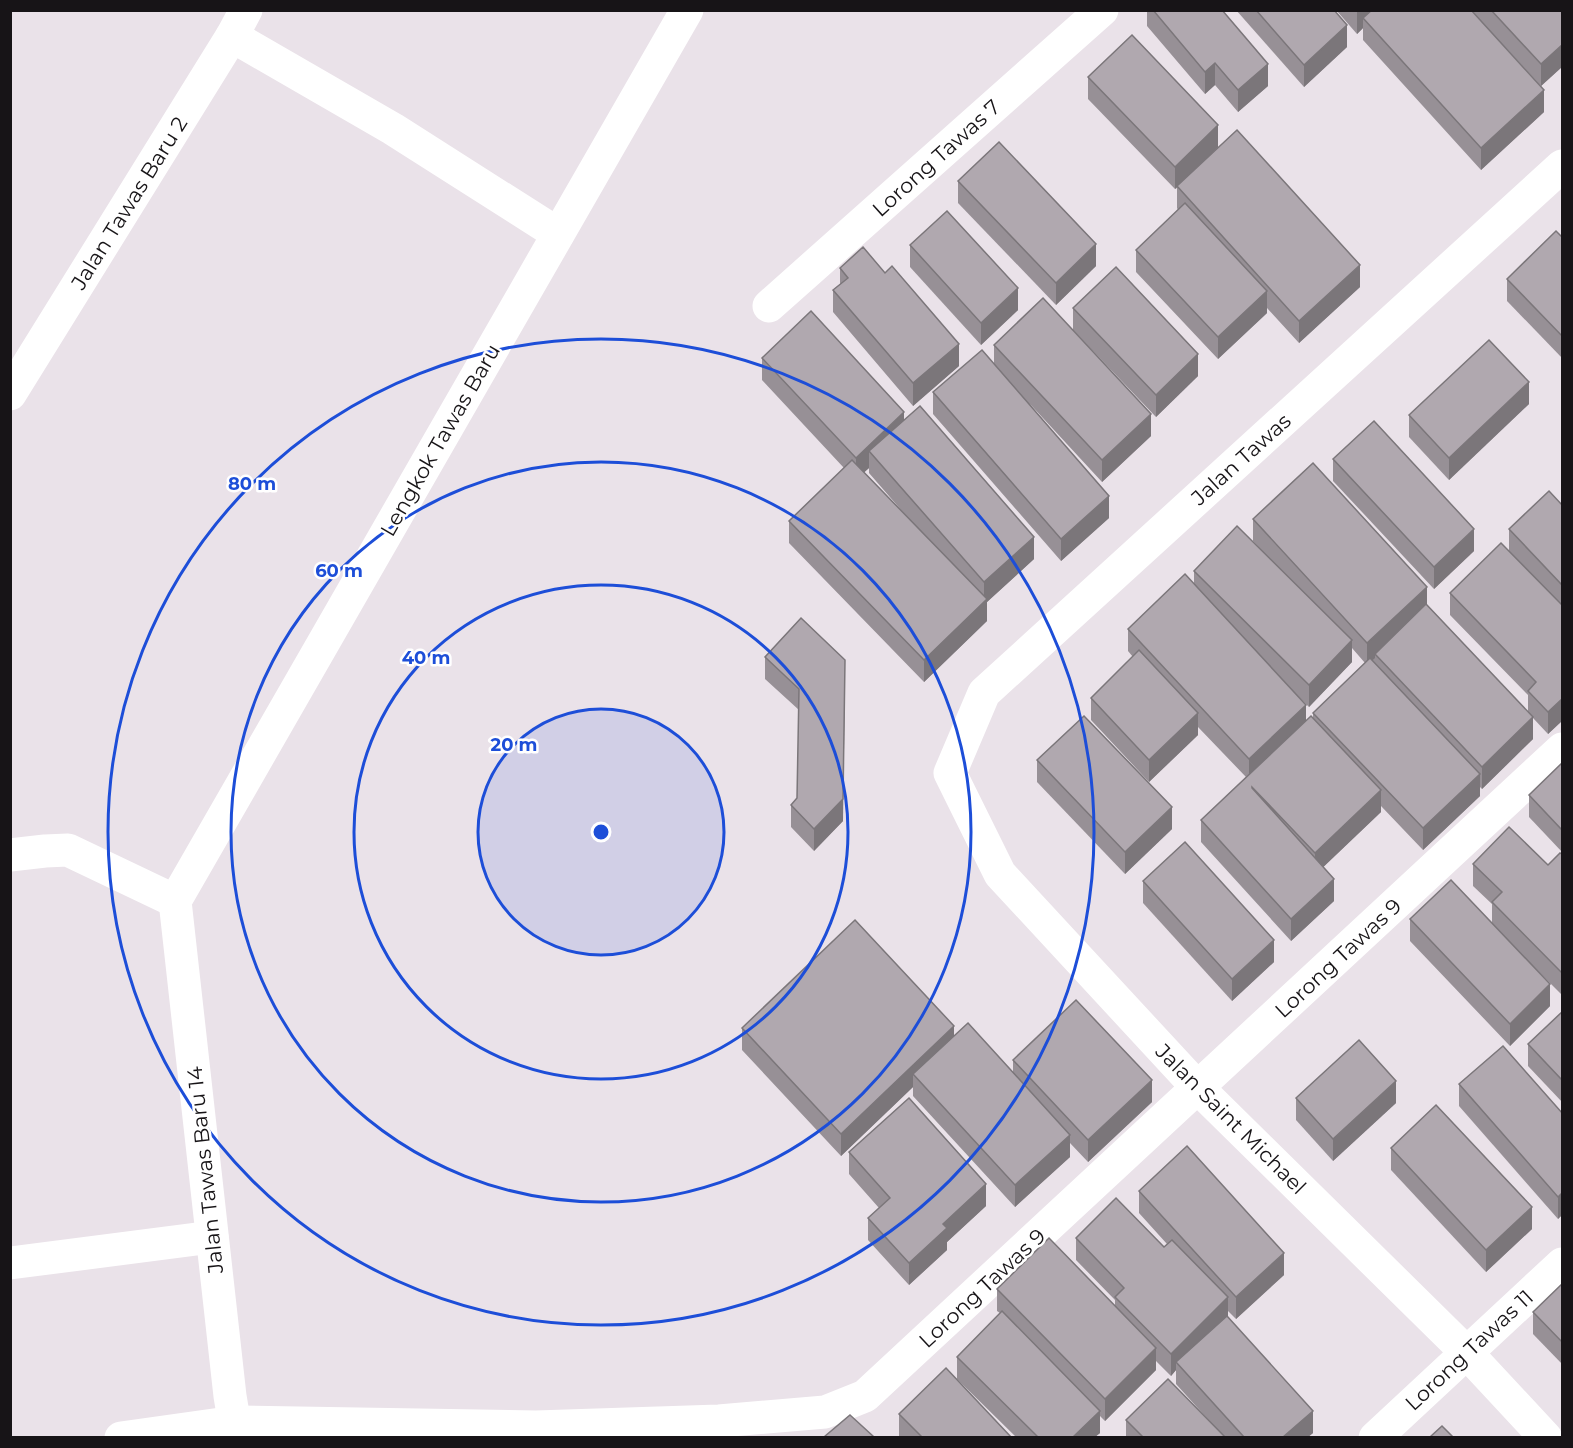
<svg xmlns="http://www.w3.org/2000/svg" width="1573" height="1448" viewBox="0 0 1573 1448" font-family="Montserrat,sans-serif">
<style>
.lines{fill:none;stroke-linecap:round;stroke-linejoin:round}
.minor{stroke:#fff;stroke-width:33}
.wall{fill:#979096;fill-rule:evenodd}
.shaded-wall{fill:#7b767a}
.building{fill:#b0a8af;stroke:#7b767a;stroke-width:1.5}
.ring{fill:none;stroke:#1d4ed8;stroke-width:3}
.labels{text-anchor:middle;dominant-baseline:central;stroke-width:5;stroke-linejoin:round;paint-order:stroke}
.street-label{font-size:21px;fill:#171417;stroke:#fff}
.centre{fill:#1d4ed8;stroke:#fff;stroke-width:3}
.ring-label{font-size:18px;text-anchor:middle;font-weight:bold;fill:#1d4ed8;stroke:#fff;stroke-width:5;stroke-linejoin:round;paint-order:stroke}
</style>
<rect width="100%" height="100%" fill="#eae2e9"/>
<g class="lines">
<g class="minor">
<path d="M232 36 393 129 558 234"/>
<path d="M769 306 1102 10"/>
<path d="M10 394 232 36 246 10"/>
<path d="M10 855 45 851 68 850 175 901"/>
<path d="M175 901 687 10"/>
<path d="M175 901 230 1396 237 1438"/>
<path d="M10 1263 212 1237"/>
<path d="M121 1438 235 1422 536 1427 719 1421 825 1412 865 1396 1562 749"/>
<path d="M1375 1438 1562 1264"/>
<path d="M1546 1438 1466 1352 1198 1088 1000 874 950 773 984 693 1562 166"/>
</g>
</g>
<g class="wall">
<path d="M1147 10H1222L1268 86 1238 112 1215 85 1205 94 1147 26Z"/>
<path d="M1236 10H1334L1347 47 1304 87Z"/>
<path d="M1336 10H1563V66L1541 86 1506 48 1544 112 1481 170 1363 40V28L1357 34Z"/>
<path d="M1088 77 1218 147 1360 287 1299 343 1267 308V313L1218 359 1136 272V250L1178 210 1177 208V188L1175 189 1088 99Z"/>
<path d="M958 181 1096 266 1056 305 958 203Z"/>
<path d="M1563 238V359L1507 301V279Z"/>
<path d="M910 245 1018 310 981 345 910 267Z"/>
<path d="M840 268 885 273 959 366 913 406 833 312V290L840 284Z"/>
<path d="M1073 308 1198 376 1156 417 1073 330Z"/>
<path d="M994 345 1151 436 1102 482 1030 404 1109 518 1061 561 933 414V392L994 364Z"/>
<path d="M762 358 1034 559 987 602V621L924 682 789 543V521L844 468 762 380ZM869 468V473L909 519 864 472Z"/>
<path d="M1529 404 1449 480 1409 437V415Z"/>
<path d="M1333 459 1474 551 1434 589 1333 481Z"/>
<path d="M1563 506V720L1548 734 1533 718V739L1482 789 1480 787V796L1423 850 1381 806V812L1323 867 1334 901 1291 941 1201 842V820L1246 777 1198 727V735L1149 782 1091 720V698L1133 657 1128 651V629L1194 584V571L1265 554 1253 541V519L1427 605 1528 712V695L1450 615V593L1509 551V529ZM1352 648 1365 663 1313 713V719L1306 720 1297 695 1309 707 1352 662Z"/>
<path d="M801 618 843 821 814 851 791 827V805L797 798 799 710 765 679V657Z"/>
<path d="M1037 760 1172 829 1125 874 1037 782Z"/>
<path d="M1563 762V853L1529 817V795Z"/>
<path d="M1563 855V996L1522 955 1550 1006 1510 1046 1410 941V919L1492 923V904L1473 886V864L1548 865Z"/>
<path d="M1143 881 1274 962 1232 1001 1143 903Z"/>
<path d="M1563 1011V1103L1528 1066V1044Z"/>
<path d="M742 1028 954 1036 1013 1072V1060L1152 1102 1088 1162 1070 1143V1157L1015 1207 913 1096V1087L841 1156 742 1050Z"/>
<path d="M1459 1084 1563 1114V1214L1558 1219 1459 1106Z"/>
<path d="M1296 1098 1396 1103 1333 1161 1296 1120Z"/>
<path d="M1391 1148 1532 1229 1486 1272 1391 1170Z"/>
<path d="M849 1152 986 1206 947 1242V1250L909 1285 868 1240V1218L879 1208 849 1174Z"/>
<path d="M1139 1191 1284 1275 1236 1319 1228 1311V1317L1313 1433 1308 1437H1126V1420L1214 1426 1176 1384V1370L1171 1376 1156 1361V1370L1105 1421 1100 1416V1433L1095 1437H1016L957 1379V1357L1000 1313 997 1311V1289L1115 1305V1300L1076 1260V1238L1164 1247 1167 1244 1139 1213Z"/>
<path d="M1563 1283V1365L1533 1334V1312Z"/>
<path d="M899 1414 1011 1437H901L899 1436Z"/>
</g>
<g class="shaded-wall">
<path d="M1358 10H1382L1363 18V28L1357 34V12Z"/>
<path d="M1347 25V47L1304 87V65Z"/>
<path d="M1563 44V66L1541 86V64Z"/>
<path d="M1215 63V85L1205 94V72Z"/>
<path d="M1268 64V86L1238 112V90Z"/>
<path d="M1544 90V112L1481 170V148Z"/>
<path d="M1218 125V147L1175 189V167Z"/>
<path d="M1096 244V266L1056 305V283Z"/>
<path d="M1360 265V287L1299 343V321Z"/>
<path d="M1018 288V310L981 345V323Z"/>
<path d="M1267 291V313L1218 359V337Z"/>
<path d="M959 344V366L913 406V383Z"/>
<path d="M1198 354V376L1156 417V395Z"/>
<path d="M1529 382V404L1449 480V458Z"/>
<path d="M904 412V434L869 451V468L856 480V458Z"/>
<path d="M1151 414V436L1102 482V460Z"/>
<path d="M1109 496V518L1061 561V539Z"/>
<path d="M1474 529V551L1434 589V567Z"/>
<path d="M1034 537V559L987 602V621L924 682V660L984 602V582Z"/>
<path d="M1427 587V609L1375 654V658L1367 665V643Z"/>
<path d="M1352 640V662L1309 707V685Z"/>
<path d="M845 682 843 821 814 851V829Z"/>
<path d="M1563 698V720L1548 734V712Z"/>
<path d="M1306 705V727L1249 781V759Z"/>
<path d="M1198 713V735L1149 782V760Z"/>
<path d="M1533 717V739L1482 789V767Z"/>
<path d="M1480 774V796L1423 850V828Z"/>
<path d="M1381 790V812L1315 875V853Z"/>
<path d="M1172 807V829L1125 874V852Z"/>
<path d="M1334 879V901L1291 941V919Z"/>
<path d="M1274 940V962L1232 1001V979Z"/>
<path d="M1550 984V1006L1510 1046V1024Z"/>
<path d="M954 1026V1048L913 1074V1087L841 1156V1134Z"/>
<path d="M1152 1080V1102L1088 1162V1140Z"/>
<path d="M1396 1081V1103L1333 1161V1139Z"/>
<path d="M1070 1135V1157L1015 1207V1185Z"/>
<path d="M986 1184V1206L947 1242V1250L909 1285V1263L943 1224Z"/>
<path d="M1563 1192V1214L1558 1219V1197Z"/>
<path d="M1532 1207V1229L1486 1272V1250Z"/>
<path d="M1284 1253V1275L1236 1319V1297Z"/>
<path d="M1228 1297V1319L1176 1362V1370L1171 1376V1354Z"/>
<path d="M1156 1348V1370L1105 1421V1399Z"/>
<path d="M1100 1411V1433L1095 1437H1073Z"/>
<path d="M1313 1411V1433L1308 1437H1283Z"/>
</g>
<g class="building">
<path d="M1153 10H1222L1268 64 1238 90 1215 63 1205 72Z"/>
<path d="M1256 10H1334L1347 25 1304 65Z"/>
<path d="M1372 10H1471L1544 90 1481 148 1363 18Z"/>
<path d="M1491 10H1563V44L1541 64Z"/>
<path d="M1132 35 1218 125 1175 167 1088 77Z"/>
<path d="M1237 130 1360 265 1299 321 1177 186Z"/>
<path d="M999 142 1096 244 1056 283 958 181Z"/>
<path d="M1185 203 1267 291 1218 337 1136 250Z"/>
<path d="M947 211 1018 288 981 323 910 245Z"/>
<path d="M1556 231 1563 238V337L1507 279Z"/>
<path d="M863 247 885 273 892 266 959 344 913 383 833 290 848 278 840 268Z"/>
<path d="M1116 267 1198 354 1156 395 1073 308Z"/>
<path d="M1043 298 1151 414 1102 460 994 345Z"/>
<path d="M811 311 904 412 856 458 762 358Z"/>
<path d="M1489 340 1529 382 1449 458 1409 415Z"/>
<path d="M982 350 1109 496 1061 539 933 392Z"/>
<path d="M920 406 1034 537 984 582 869 451Z"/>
<path d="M1374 421 1474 529 1434 567 1333 459Z"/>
<path d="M852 460 987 599 924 660 789 521Z"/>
<path d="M1313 463 1427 587 1367 643 1253 519Z"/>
<path d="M1549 491 1563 506V586L1509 529Z"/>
<path d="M1237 526 1352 640 1309 685 1194 571Z"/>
<path d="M1501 543 1563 606V698L1548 712 1528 691 1536 682 1450 593Z"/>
<path d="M1185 574 1306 705 1249 759 1128 629Z"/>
<path d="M1426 604 1533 717 1482 767 1375 654Z"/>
<path d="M801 618 845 660 843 799 814 829 791 805 797 798 799 689 765 657Z"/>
<path d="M1139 650 1198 713 1149 760 1091 698Z"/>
<path d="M1370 658 1480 774 1423 828 1313 713Z"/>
<path d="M1084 716 1172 807 1125 852 1037 760Z"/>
<path d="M1311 716 1381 790 1315 853 1252 787V788L1334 879 1291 919 1201 820Z"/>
<path d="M1563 762V831L1529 795Z"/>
<path d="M1509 827 1548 865 1560 853 1563 855V974L1492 902 1502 892 1473 864Z"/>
<path d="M1185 842 1274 940 1232 979 1143 881Z"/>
<path d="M1451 880 1550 984 1510 1024 1410 919Z"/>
<path d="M855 920 954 1026 841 1134 742 1028Z"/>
<path d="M1076 1000 1152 1080 1088 1140 1013 1060Z"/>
<path d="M1563 1011V1081L1528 1044Z"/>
<path d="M968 1023 1070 1135 1015 1185 913 1074Z"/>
<path d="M1359 1040 1396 1081 1333 1139 1296 1098Z"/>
<path d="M1503 1046 1563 1114V1192L1558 1197 1459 1084Z"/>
<path d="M909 1098 986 1184 943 1224 947 1228 909 1263 868 1218 890 1198 849 1152Z"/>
<path d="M1436 1105 1532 1207 1486 1250 1391 1148Z"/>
<path d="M1187 1146 1284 1253 1236 1297 1139 1191Z"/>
<path d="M1116 1198 1164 1247 1172 1240 1228 1297 1171 1354 1115 1297 1124 1288 1076 1238Z"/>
<path d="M1049 1238 1156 1348 1105 1399 997 1289Z"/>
<path d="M1563 1283V1343L1533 1312Z"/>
<path d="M1002 1311 1100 1411 1073 1437H1038L957 1357Z"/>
<path d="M1227 1316 1313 1411 1283 1437H1244L1176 1362Z"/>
<path d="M946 1368 1011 1437H922L899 1414Z"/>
<path d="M1168 1379 1225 1437H1143L1126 1420Z"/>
<path d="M850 1415 874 1437H824Z"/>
<path d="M1442 1426 1453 1437H1430Z"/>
</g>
<circle cx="601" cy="832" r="123" fill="#1d4ed8" fill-opacity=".12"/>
<g class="ring">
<circle cx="601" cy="832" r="123"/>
<circle cx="601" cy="832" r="247"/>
<circle cx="601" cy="832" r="370"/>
<circle cx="601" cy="832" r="493"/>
</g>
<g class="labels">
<g class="street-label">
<text transform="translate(936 158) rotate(-42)">Lorong Tawas 7</text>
<text transform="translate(129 203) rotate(-58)">Jalan Tawas Baru 2</text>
<text transform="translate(440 440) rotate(-60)">Lengkok Tawas Baru</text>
<text transform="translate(1241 459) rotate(-42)">Jalan Tawas</text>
<text transform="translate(1338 958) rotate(-43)">Lorong Tawas 9</text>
<text transform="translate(1231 1119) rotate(45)">Jalan Saint Michael</text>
<text transform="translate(205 1170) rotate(-96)">Jalan Tawas Baru 14</text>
<text transform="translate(982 1288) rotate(-43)">Lorong Tawas 9</text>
<text transform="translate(1469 1350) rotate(-43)">Lorong Tawas 11</text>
</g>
</g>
<circle cx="601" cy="832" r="9" class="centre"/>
<g class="ring-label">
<text x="252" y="490">80 m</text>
<text x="339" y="577">60 m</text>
<text x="426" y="664">40 m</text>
<text x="514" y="751">20 m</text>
</g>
<rect width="1573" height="1448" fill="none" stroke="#171417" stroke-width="24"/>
</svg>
